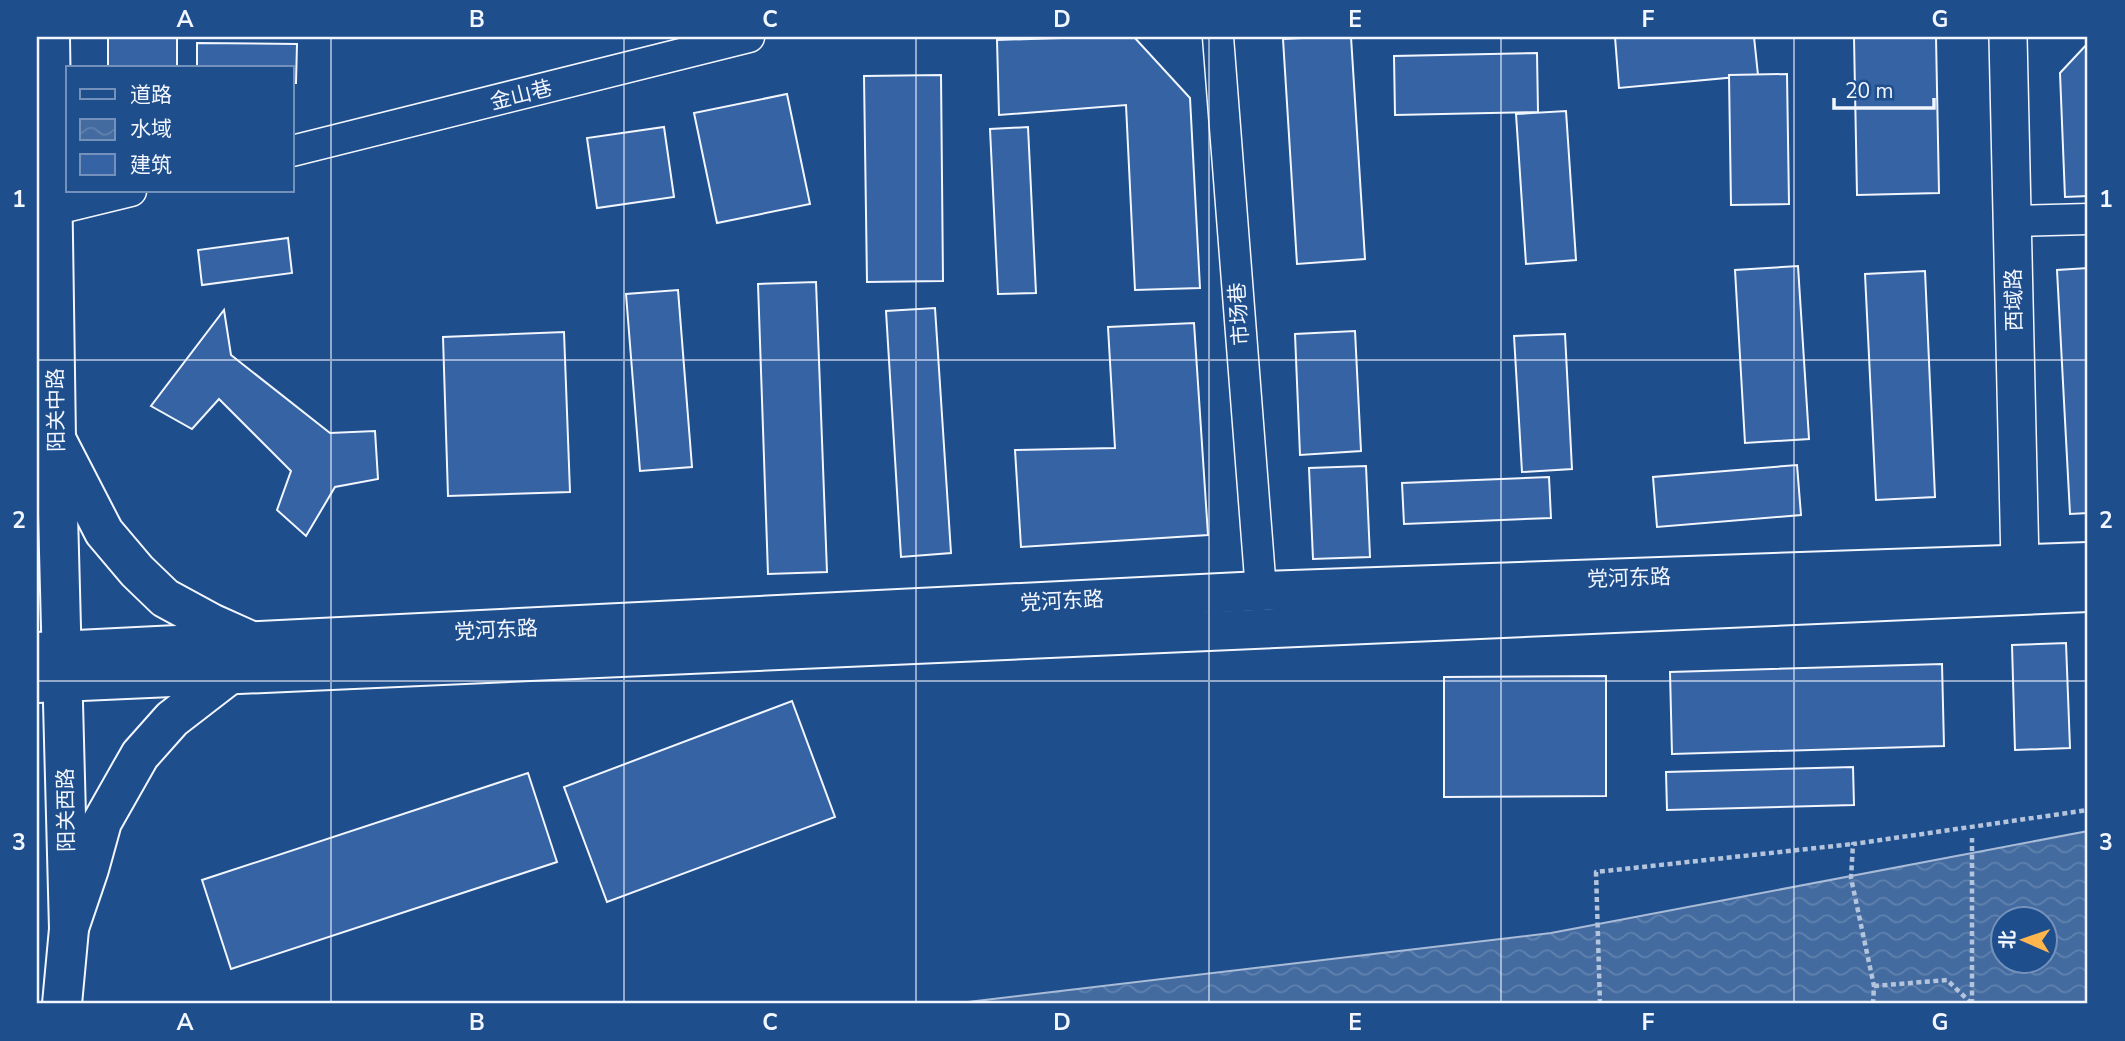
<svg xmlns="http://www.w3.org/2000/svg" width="2125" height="1041" viewBox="0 0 2125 1041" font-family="'Nunito Sans','Noto Sans SC',sans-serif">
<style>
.water{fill:url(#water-waves);stroke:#a8bbd7;stroke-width:2;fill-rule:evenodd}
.building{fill:#3563a3;stroke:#f2f6ff;stroke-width:2}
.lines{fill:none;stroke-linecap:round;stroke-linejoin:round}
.minor-casing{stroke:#f2f6ff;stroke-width:33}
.tertiary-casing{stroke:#f2f6ff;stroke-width:40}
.secondary-casing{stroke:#f2f6ff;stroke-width:42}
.trunk-casing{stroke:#f2f6ff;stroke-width:42}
.path{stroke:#b3c4dc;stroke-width:4.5;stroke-dasharray:5 3.5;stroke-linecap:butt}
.minor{stroke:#1f4e8c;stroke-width:30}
.tertiary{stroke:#1f4e8c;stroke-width:37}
.secondary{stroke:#1f4e8c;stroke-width:38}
.trunk{stroke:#1f4e8c;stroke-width:38}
.grid{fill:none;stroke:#f2f6ff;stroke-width:2;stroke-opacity:0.55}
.labels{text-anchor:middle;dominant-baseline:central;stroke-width:5;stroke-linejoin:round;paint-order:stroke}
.street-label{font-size:21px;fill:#f2f6ff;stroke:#1f4e8c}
.neatline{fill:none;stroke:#f2f6ff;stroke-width:2.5}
.grid-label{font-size:23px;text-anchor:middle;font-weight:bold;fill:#f2f6ff}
</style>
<defs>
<pattern id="water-waves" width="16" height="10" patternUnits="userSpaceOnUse" patternTransform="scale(1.75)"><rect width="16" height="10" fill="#446ba0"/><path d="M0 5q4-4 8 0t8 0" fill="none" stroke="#5f81ae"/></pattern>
</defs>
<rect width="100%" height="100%" fill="#1f4e8c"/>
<path class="water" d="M2088 831V1004H951L1551 933ZM2002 918H2044V960H2002Z"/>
<g class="building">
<rect x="108" y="37" width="69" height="31"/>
<path d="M1091 37H1134L1190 98 1200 288 1135 290 1126 105 999 115 997 40Z"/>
<path d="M1322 37H1351L1365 259 1297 264 1283 39Z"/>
<path d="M1615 37H1754L1758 75 1619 88Z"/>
<path d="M1854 37H1936L1939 193 1857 195Z"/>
<path d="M197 43 297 44 296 83H292V68H197Z"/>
<path d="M2088 43V196L2065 197 2060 73Z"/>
<path d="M1537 53 1538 112 1395 115 1394 56Z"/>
<path d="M1787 74 1789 204 1731 205 1729 75Z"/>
<path d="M941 75 943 281 867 282 864 76Z"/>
<path d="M787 94 810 204 717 223 694 113Z"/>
<path d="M1566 111 1576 260 1526 264 1516 114Z"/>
<path d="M664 127 674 197 597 208 587 138Z"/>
<path d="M1028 127 1036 293 998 294 990 129Z"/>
<path d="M288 238 292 273 202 285 198 250Z"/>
<path d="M1798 266 1809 439 1745 443 1735 270Z"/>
<path d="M2088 268V513L2070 514 2057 270Z"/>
<path d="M1925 271 1935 497 1876 500 1865 274Z"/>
<path d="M816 282 827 572 768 574 758 284Z"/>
<path d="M678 290 692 467 640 471 626 294Z"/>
<path d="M935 308 951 553 901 557 886 311Z"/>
<path d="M224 310 231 355 330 433 375 431 378 479 335 487 306 536 277 510 291 471 219 399 192 429 151 406Z"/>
<path d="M1194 323 1208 535 1021 547 1015 450 1115 448 1108 327Z"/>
<path d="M1355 331 1361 451 1300 455 1295 334Z"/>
<path d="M564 332 570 492 448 496 443 337Z"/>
<path d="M1565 334 1572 469 1522 472 1514 336Z"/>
<path d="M1797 465 1801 515 1657 527 1653 477Z"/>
<path d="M1366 466 1370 557 1313 559 1309 468Z"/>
<path d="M1549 477 1551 518 1404 524 1402 483Z"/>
<path d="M2066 643 2070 748 2015 750 2012 645Z"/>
<path d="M1942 664 1944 746 1672 754 1670 672Z"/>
<path d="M1606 676V796L1444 797V677Z"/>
<path d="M792 701 835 817 607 902 564 787Z"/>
<path d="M1853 767 1854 805 1667 810 1666 772Z"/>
<path d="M528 773 557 862 231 969 202 880Z"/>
</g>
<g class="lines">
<g class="minor-casing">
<g id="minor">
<path d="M1218 37 1261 591"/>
<path d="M292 151 749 37"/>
<path d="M53 210 131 191"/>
<path d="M2012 221 2088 219"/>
</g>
</g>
<g class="tertiary-casing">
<path id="tertiary" d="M2008 37 2020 564"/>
</g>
<g class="secondary-casing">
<g id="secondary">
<path d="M56 439 104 532 137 571 165 598 211 623 249 640"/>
<path d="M37 652 1261 591 2088 562"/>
<path d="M37 683 2088 592"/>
<path d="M70 925 89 869 102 822 140 755 172 719 229 675"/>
</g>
</g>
<g class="trunk-casing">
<path id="trunk" d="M50 37 56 439 69 929 62 1004"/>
</g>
<g class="path">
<path d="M1874 986 1947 980 1970 1002"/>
<path d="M1600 1004 1596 872 1853 844"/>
<path d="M1873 1004 1874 986 1851 878 1853 844 2088 810"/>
<path d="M1972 1004V838"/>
</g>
<use href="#minor" class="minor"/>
<use href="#tertiary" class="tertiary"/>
<use href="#secondary" class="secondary"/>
<use href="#trunk" class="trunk"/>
</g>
<path class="grid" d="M331 37V1004M624 37V1004M916 37V1004M1209 37V1004M1501 37V1004M1794 37V1004M37 360H2088M37 681H2088"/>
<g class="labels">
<g class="street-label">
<text transform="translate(521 95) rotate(-14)">金山巷</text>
<text transform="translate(2014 300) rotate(-91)">西域路</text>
<text transform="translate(1239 314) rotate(-94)">市场巷</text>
<text transform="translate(56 410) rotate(-91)">阳关中路</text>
<text transform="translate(1629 578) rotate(-2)">党河东路</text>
<text transform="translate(1062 601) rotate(-3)">党河东路</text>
<text transform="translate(496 630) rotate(-3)">党河东路</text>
<text transform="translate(66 810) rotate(-91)">阳关西路</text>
</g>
</g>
<rect width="2125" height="1041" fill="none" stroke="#1f4e8c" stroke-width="77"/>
<rect x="66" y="66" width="228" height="126" fill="#1f4e8c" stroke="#7391ba" stroke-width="2"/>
<rect x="80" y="89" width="35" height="10" fill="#1f4e8c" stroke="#7391ba" stroke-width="2"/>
<text x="130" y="102" font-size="21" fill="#f2f6ff">道路</text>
<rect x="80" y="119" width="35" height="21" fill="url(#water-waves)" stroke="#7391ba" stroke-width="2"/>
<text x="130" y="136" font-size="21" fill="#f2f6ff">水域</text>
<rect x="80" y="154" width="35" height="21" fill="#3563a3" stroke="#7391ba" stroke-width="2"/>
<text x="130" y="172" font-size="21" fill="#f2f6ff">建筑</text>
<g transform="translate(2024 940) rotate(272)"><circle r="33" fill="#1f4e8c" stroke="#7391ba" stroke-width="2"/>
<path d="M0-5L12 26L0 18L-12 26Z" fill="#ffb74d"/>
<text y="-10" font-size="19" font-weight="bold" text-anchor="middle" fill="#f2f6ff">北</text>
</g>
<path d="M1834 98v10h100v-10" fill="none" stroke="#f2f6ff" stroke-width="3.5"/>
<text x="1845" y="98" font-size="21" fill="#f2f6ff" stroke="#1f4e8c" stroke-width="5" paint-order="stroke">20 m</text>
<rect x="38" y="38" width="2048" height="964" class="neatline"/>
<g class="grid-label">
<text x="185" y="27">A</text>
<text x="477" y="27">B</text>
<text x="770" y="27">C</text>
<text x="1062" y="27">D</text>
<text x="1355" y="27">E</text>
<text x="1648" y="27">F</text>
<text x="1940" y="27">G</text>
<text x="19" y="207">1</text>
<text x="2106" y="207">1</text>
<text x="19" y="528">2</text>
<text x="2106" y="528">2</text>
<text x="19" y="850">3</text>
<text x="2106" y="850">3</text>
<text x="185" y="1030">A</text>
<text x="477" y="1030">B</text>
<text x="770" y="1030">C</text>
<text x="1062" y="1030">D</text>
<text x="1355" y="1030">E</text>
<text x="1648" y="1030">F</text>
<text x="1940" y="1030">G</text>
</g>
</svg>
